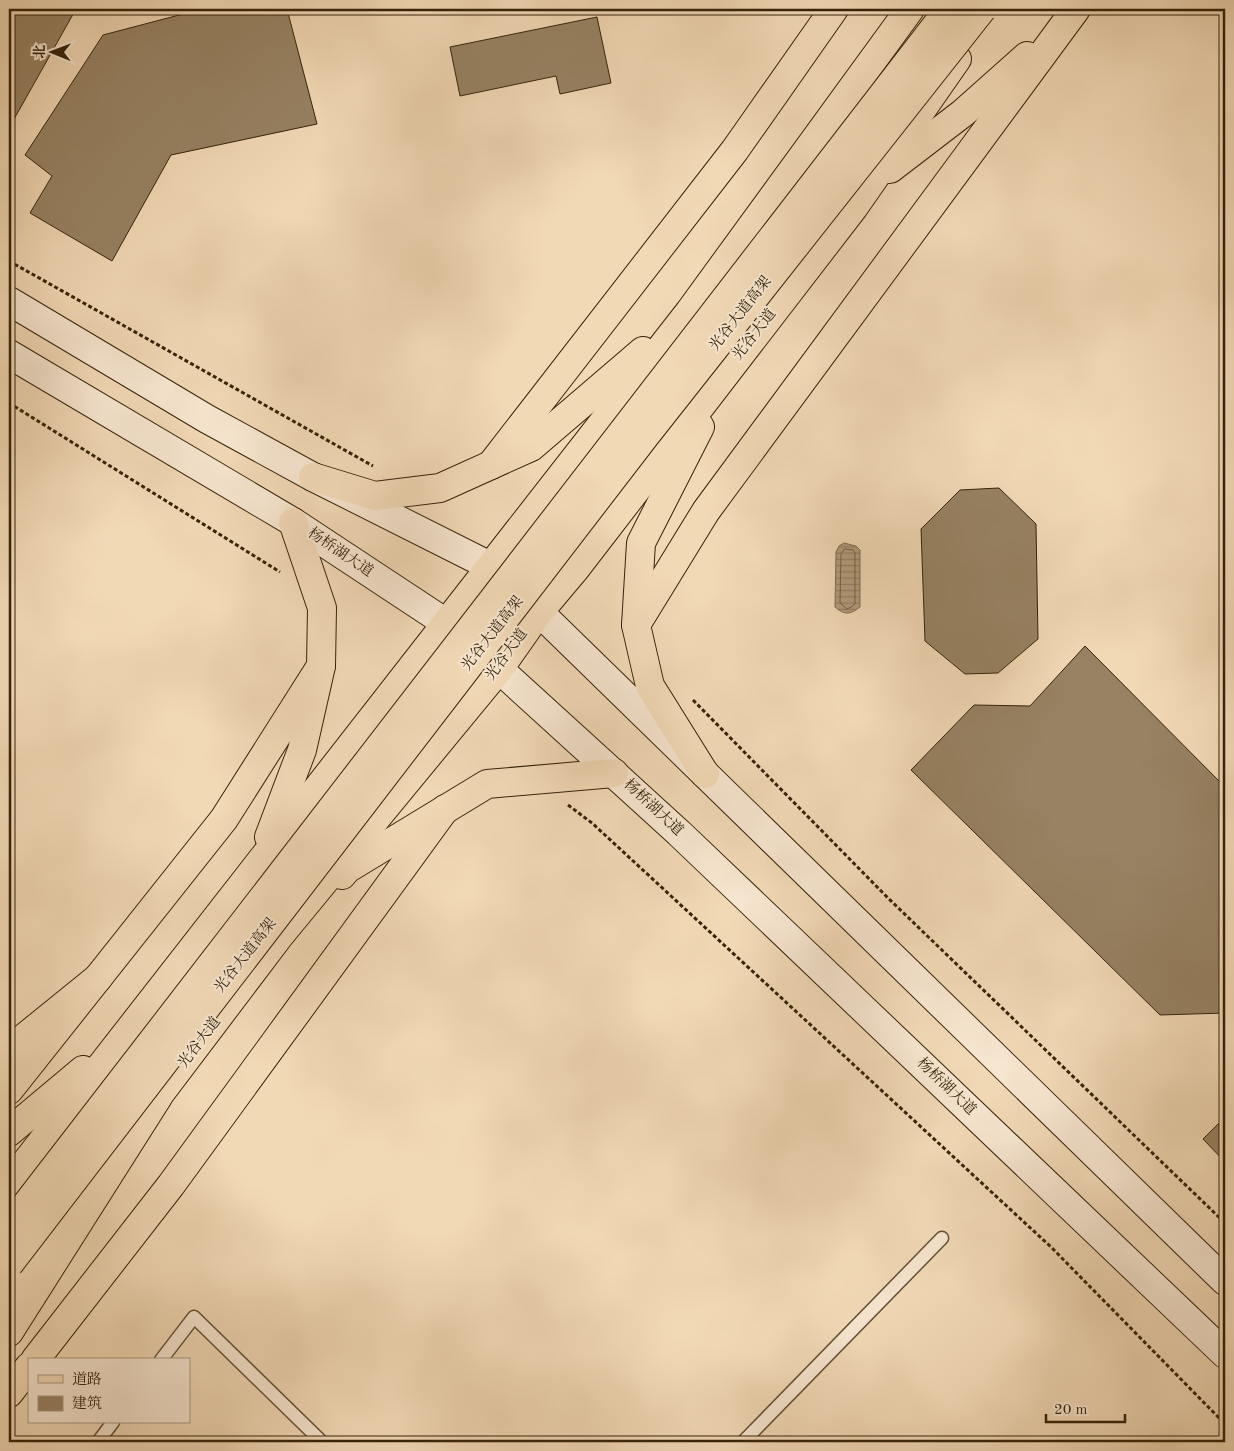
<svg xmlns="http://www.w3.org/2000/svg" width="1234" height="1451" viewBox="0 0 1234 1451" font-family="'Old Standard TT','Noto Serif SC',serif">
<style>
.water{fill:url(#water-rules);stroke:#806b4d}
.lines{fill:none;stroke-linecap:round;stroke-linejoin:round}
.shore{stroke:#745f42;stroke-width:1}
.building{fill:#978263;stroke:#352309}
.lane-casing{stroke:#645034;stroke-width:15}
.secondary-casing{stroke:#352309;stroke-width:30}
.primary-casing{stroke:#352309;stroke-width:30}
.highway-casing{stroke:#352309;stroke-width:30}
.path{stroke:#352309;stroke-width:3;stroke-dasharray:4 2.5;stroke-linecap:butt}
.lane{stroke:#f7e6d0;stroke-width:12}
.secondary{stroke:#f7e6d0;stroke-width:28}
.primary{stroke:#f2d9b6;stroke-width:28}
.highway{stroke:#f2d9b6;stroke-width:28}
.highway-bridge-casing{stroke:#352309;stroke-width:30;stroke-linecap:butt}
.highway-bridge{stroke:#f2d9b6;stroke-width:28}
.labels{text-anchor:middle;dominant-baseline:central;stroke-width:4;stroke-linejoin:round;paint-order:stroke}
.street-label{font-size:15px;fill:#352309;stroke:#f7e6d0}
</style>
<defs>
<pattern id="water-rules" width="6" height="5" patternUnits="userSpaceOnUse" patternTransform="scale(1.25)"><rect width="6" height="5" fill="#b29b7b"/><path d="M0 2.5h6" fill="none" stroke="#927e63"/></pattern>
</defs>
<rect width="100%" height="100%" fill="#f2d9b6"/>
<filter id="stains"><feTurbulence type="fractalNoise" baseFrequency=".004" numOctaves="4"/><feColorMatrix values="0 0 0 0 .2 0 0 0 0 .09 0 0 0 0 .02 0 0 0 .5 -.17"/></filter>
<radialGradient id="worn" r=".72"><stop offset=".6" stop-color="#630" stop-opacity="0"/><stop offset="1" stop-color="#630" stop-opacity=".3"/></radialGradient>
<path class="water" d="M844 543 856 546 860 550V607C850 615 844 615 835 607L836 552 839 546Z"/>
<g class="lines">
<path class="shore" d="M845 549 853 550 855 553V604L851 607 847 609 840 603 841 554Z"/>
</g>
<g class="building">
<path d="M9 9H76L9 128Z"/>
<path d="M202 9H287L317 124 171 155 112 261 30 213 52 176 25 155 103 35Z"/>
<path d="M427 9H452L428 14Z"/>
<path d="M597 17 611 83 560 94 556 76 460 96 450 47Z"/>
<path d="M999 488 1036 524 1038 639 998 673 965 674 925 641 921 529 960 490Z"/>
<path d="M1085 646 1225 787V1013L1160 1015 911 770 974 705 1030 706Z"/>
<path d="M1225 1117V1162L1203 1139Z"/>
</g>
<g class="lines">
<g class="lane-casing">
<g id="lane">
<path d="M161 1360 194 1317 322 1442"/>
<path d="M98 1442 113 1422"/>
<path d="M743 1442 942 1238"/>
</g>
</g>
<g class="secondary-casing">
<g id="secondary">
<path d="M9 301 207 419 313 477 490 566"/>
<path d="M9 354 293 522 446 623 499 669 679 833 1225 1354"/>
<path d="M539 612 1225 1281"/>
</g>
</g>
<g class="primary-casing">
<g id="primary">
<path d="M890 169 963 113 1027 56"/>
<path d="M700 427 641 543 636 625 650 686 705 774"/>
<path d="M491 465 735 150 834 9"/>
<path d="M313 477 375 496 440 488 531 447 643 351"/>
<path d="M636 625 706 511 1076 9"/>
<path d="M269 837 302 750 321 666 322 608 293 522"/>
<path d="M342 875 347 869 487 784 614 773"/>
<path d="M9 1090 224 819 321 666"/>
<path d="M143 1116 280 935 499 669 539 612 576 568 854 207 957 59"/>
<path d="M9 1132 83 1070"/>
<path d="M9 1184 690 311 910 9"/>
<path d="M9 1291 87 1190"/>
<path d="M35 1360 171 1185 445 809"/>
<path d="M9 1393 29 1367"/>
</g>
</g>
<g class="highway-casing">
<g id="highway">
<path d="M9 1050 98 978"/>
<path d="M9 1332 158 1097"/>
</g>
</g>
<g class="path">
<path d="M9 261 373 466"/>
<path d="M9 403 280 572"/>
<path d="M693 700 889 899 1225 1223"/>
<path d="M568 805 592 823 1051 1247 1225 1424"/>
</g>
<use href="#lane" class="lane"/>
<use href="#secondary" class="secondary"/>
<use href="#primary" class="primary"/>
<use href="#highway" class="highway"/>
<g class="highway-bridge-casing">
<g id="highway-bridge">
<path d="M9 1227 949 9"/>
<path d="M9 1264 645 436 982 9"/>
</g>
</g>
<use href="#highway-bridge" class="highway-bridge"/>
</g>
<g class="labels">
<g class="street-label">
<text transform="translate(741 314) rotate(-52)">光谷大道高架</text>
<text transform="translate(755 335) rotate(-52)">光谷大道</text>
<text transform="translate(340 553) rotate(34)">杨桥湖大道</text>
<text transform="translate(493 634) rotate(-52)">光谷大道高架</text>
<text transform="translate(507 655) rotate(-54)">光谷大道</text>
<text transform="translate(653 808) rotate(43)">杨桥湖大道</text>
<text transform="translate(246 956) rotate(-52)">光谷大道高架</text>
<text transform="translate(200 1043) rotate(-53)">光谷大道</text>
<text transform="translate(946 1087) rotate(44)">杨桥湖大道</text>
</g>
</g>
<rect width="1234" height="1451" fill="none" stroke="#f2d9b6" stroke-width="30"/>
<rect x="10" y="10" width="1214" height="1431" fill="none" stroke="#352309" stroke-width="2.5"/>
<rect x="15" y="15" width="1204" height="1421" fill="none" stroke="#352309"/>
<rect x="28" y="1358" width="162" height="65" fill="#f7e6d0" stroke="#a99880"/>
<rect x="38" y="1375" width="25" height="8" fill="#f2d9b6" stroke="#a99880"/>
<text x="72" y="1384" font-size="15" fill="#352309">道路</text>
<rect x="38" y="1396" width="25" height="15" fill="#978263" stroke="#a99880"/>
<text x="72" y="1408" font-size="15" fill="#352309">建筑</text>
<g transform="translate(52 52) rotate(271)" stroke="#f7e6d0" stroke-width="4" paint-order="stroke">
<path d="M0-4L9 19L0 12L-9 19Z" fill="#352309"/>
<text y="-8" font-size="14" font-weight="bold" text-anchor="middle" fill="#352309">北</text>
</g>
<path d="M1046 1414v8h79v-8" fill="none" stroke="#352309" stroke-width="2.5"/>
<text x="1054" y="1414" font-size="15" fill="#352309" stroke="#f7e6d0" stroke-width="4" paint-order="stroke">20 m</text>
<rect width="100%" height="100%" filter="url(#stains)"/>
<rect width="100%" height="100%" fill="url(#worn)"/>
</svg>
